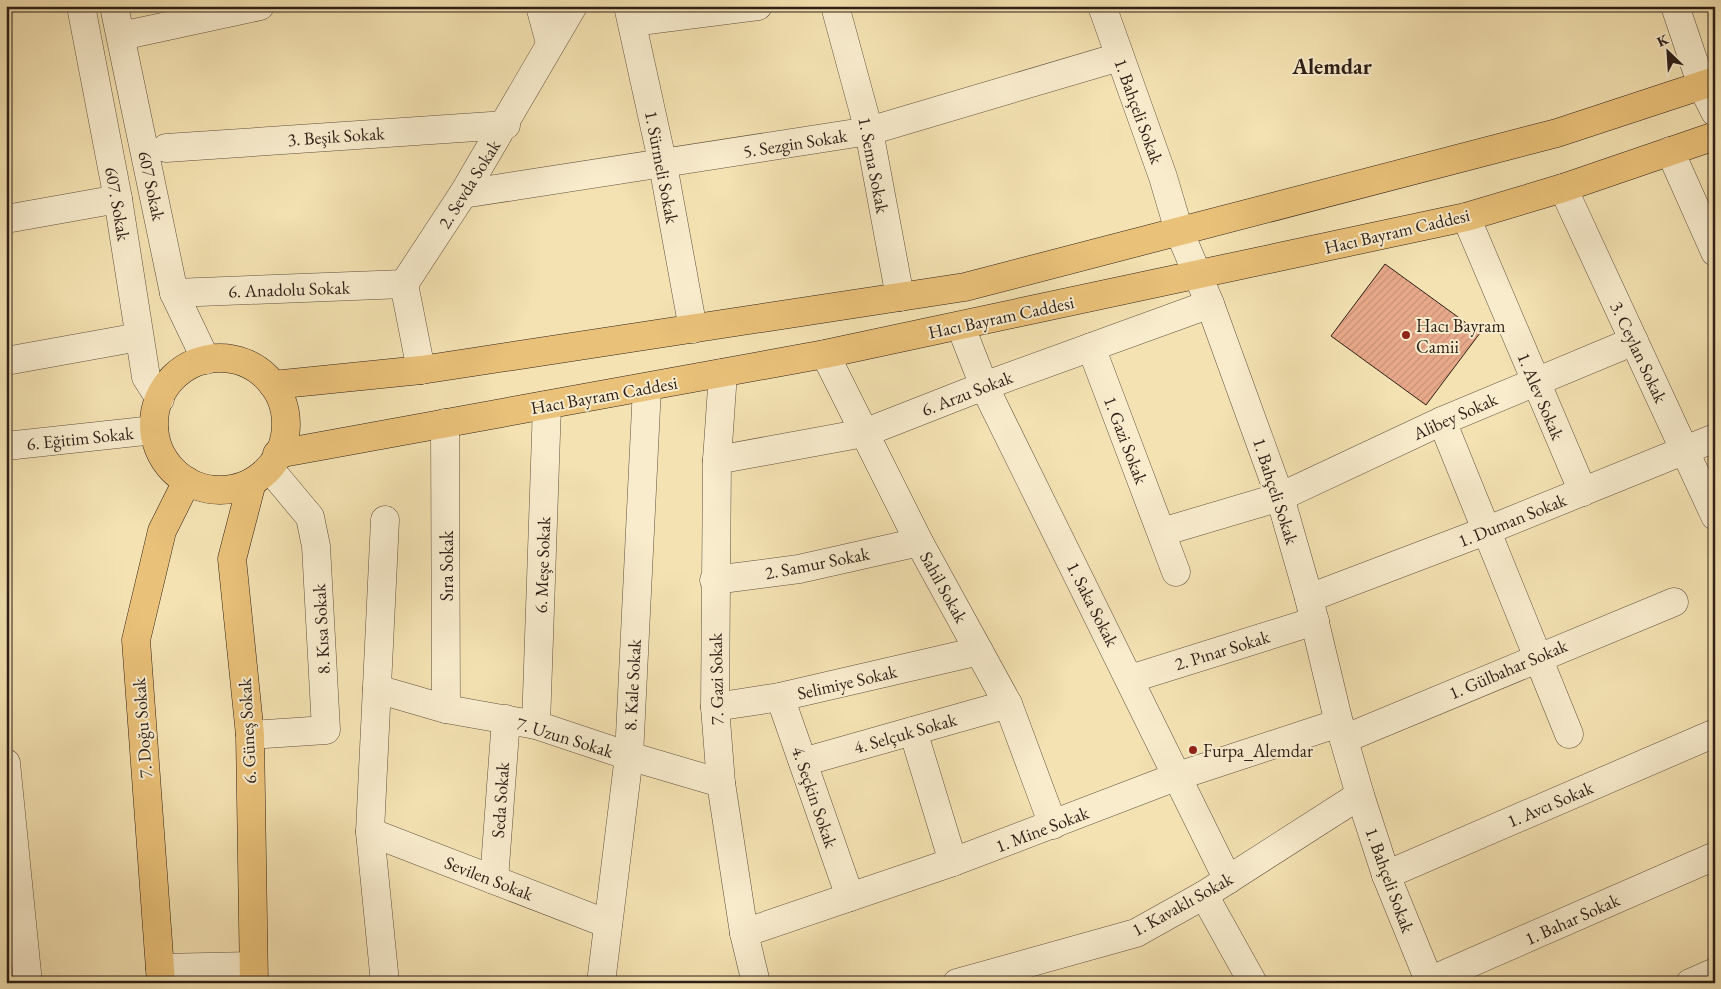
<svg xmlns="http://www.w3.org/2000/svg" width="1721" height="989" viewBox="0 0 1721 989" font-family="'EB Garamond',serif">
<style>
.building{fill:url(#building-hatch);stroke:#2d1f17}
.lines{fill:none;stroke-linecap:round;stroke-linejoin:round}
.minor-casing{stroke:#5f503e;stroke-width:29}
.major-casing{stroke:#2d1f17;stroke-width:29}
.minor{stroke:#f8eccd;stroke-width:28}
.major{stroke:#eac179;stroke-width:28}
.poi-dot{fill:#8f2418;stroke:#f8eccd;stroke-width:2}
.labels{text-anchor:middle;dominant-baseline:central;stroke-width:4;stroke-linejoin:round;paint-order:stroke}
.street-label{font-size:18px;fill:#2d1f17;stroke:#f8eccd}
.poi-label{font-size:18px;fill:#2d1f17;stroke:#f8eccd;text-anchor:start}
.district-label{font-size:22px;font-weight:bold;fill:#2d1f17;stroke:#f8eccd}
</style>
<defs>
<pattern id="building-hatch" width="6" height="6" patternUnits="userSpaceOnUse" patternTransform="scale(1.25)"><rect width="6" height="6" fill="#e8a98a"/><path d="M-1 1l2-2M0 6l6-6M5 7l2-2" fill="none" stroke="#c79176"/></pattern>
</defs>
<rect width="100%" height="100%" fill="#f4e2b2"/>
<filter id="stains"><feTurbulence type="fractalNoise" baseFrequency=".004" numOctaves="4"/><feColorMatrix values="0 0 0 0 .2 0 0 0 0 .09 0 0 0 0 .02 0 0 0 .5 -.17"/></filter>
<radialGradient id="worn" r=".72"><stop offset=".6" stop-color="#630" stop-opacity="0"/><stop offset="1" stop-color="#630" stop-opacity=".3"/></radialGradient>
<path class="building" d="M1385 264 1480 333 1426 405 1331 336Z"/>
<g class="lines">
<g class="minor-casing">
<g id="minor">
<path d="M81 6 118 199 146 377 160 399"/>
<path d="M114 6 174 293 206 360"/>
<path d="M540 6 550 43"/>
<path d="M628 6 663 165 693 329"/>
<path d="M835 6 869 131 900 297"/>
<path d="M1102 6 1163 177 1179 231 1210 304 1280 497 1309 598 1339 723 1360 795 1386 875 1430 983"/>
<path d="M1675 6 1702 86 1715 112"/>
<path d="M632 22 758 6"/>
<path d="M121 36 260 6"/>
<path d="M166 148 506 125"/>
<path d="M1670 151 1715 252"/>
<path d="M1563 188 1715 516"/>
<path d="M463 194 869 131 1119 57"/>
<path d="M1466 217 1583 492"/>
<path d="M6 219 118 199"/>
<path d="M174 293 404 284"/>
<path d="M961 327 984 386 1228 880"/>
<path d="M1091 347 1176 572"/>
<path d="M825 354 919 542 1008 704 1053 825"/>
<path d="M6 361 139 337"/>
<path d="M421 370 404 284 463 194 573 6"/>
<path d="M723 373 717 460 715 707 721 783 744 933 756 983"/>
<path d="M1442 421 1569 734"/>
<path d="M445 423 446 709"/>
<path d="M6 446 154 430"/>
<path d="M717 460 864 433 984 386 1210 304"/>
<path d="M1162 532 1280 497 1442 421 1634 341"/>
<path d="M714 580 799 569 919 542"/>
<path d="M1309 598 1488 530 1715 438"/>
<path d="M1130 679 1315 621"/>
<path d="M377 689 446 709 536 725 629 756 721 783"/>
<path d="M780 697 850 897"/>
<path d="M715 707 780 697 979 651"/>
<path d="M536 725 547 405"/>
<path d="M913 731 953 862"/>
<path d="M250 735 326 730 316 546 310 517 269 468"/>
<path d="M1344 739 1674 602"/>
<path d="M803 762 1008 704"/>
<path d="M6 763 28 983"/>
<path d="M370 832 608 924"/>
<path d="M1386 875 1715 733"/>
<path d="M494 880 506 719"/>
<path d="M1204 895 1253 983"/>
<path d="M744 933 953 862 1178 776 1339 723"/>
<path d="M160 968 252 966"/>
<path d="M1429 981 1715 856"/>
<path d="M385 983 370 832 385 520"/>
<path d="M601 983 629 756 647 387"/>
<path d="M957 983 1136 933 1204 895 1360 795"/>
<path d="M1690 983 1715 972"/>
</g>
</g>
<g class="major-casing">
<g id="major">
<circle cx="220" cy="424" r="66"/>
<path d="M273 385 421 370 965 287 1557 133 1715 81"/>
<path d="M277 454 825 354 1466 217 1563 188 1715 136"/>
<path d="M252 482 232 559 250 735 254 983"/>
<path d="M161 983 136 640 162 531 187 481"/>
</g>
</g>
<use href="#minor" class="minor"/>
<use href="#major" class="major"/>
</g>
<g class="poi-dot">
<circle cx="1406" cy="335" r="5"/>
<circle cx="1193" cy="750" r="5"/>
</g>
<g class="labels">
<g class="street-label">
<text transform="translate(1139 111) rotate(70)">1. Bahçeli Sokak</text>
<text transform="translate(336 136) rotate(-4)">3. Beşik Sokak</text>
<text transform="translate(795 143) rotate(-9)">5. Sezgin Sokak</text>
<text transform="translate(874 165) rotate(79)">1. Sema Sokak</text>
<text transform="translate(662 167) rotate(79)">1. Sürmeli Sokak</text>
<text transform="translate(469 184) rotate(-58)">2. Sevda Sokak</text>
<text transform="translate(152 186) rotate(78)">607 Sokak</text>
<text transform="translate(118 204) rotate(80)">607. Sokak</text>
<text transform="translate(1397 231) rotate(-13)">Hacı Bayram Caddesi</text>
<text transform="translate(289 289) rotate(-2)">6. Anadolu Sokak</text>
<text transform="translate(1001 317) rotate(-12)">Hacı Bayram Caddesi</text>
<text transform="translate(1639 352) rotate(65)">3. Ceylan Sokak</text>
<text transform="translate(967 393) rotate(-21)">6. Arzu Sokak</text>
<text transform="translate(604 395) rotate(-10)">Hacı Bayram Caddesi</text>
<text transform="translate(1541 396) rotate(67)">1. Alev Sokak</text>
<text transform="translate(1455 416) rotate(-24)">Alibey Sokak</text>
<text transform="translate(80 438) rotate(-6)">6. Eğitim Sokak</text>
<text transform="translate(1126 440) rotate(69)">1. Gazi Sokak</text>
<text transform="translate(1276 491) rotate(72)">1. Bahçeli Sokak</text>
<text transform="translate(1512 520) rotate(-22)">1. Duman Sokak</text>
<text transform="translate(817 563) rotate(-11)">2. Samur Sokak</text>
<text transform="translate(542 565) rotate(-88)">6. Meşe Sokak</text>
<text transform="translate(446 566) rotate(-90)">Sıra Sokak</text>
<text transform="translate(944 587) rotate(61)">Sahil Sokak</text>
<text transform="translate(1093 604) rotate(63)">1. Saka Sokak</text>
<text transform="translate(321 629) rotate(-93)">8. Kısa Sokak</text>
<text transform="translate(1222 650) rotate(-17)">2. Pınar Sokak</text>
<text transform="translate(1508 669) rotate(-23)">1. Gülbahar Sokak</text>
<text transform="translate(716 679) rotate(-91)">7. Gazi Sokak</text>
<text transform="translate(847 682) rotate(-13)">Selimiye Sokak</text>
<text transform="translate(632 685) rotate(-87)">8. Kale Sokak</text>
<text transform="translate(142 728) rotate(-94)">7. Doğu Sokak</text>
<text transform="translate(247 731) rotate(-93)">6. Güneş Sokak</text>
<text transform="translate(905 733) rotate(-16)">4. Selçuk Sokak</text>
<text transform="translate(565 737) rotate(17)">7. Uzun Sokak</text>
<text transform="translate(815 797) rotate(71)">4. Seçkin Sokak</text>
<text transform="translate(500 800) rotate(-86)">Seda Sokak</text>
<text transform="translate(1550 804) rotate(-23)">1. Avcı Sokak</text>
<text transform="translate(1042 829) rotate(-21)">1. Mine Sokak</text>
<text transform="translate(489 878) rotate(21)">Sevilen Sokak</text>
<text transform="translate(1390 880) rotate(70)">1. Bahçeli Sokak</text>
<text transform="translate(1182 904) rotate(-29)">1. Kavaklı Sokak</text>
<text transform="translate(1572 919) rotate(-24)">1. Bahar Sokak</text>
</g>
<g class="poi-label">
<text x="1416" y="325">Hacı Bayram<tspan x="1416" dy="21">Camii</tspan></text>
<text x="1203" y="750">Furpa_Alemdar</text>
</g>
<g class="district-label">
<text x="1332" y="66">Alemdar</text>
</g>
</g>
<rect width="1721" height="989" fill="none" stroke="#f4e2b2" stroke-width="25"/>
<rect x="8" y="8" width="1706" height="974" fill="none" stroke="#2d1f17" stroke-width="2.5"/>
<rect x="12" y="12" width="1696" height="964" fill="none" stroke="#2d1f17"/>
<g transform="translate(1668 52) rotate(335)" stroke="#f8eccd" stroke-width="4" paint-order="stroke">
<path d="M0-4L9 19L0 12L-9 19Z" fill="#2d1f17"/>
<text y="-8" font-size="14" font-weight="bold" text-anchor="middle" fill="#2d1f17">K</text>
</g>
<rect width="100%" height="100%" filter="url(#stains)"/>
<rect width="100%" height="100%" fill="url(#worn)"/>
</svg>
